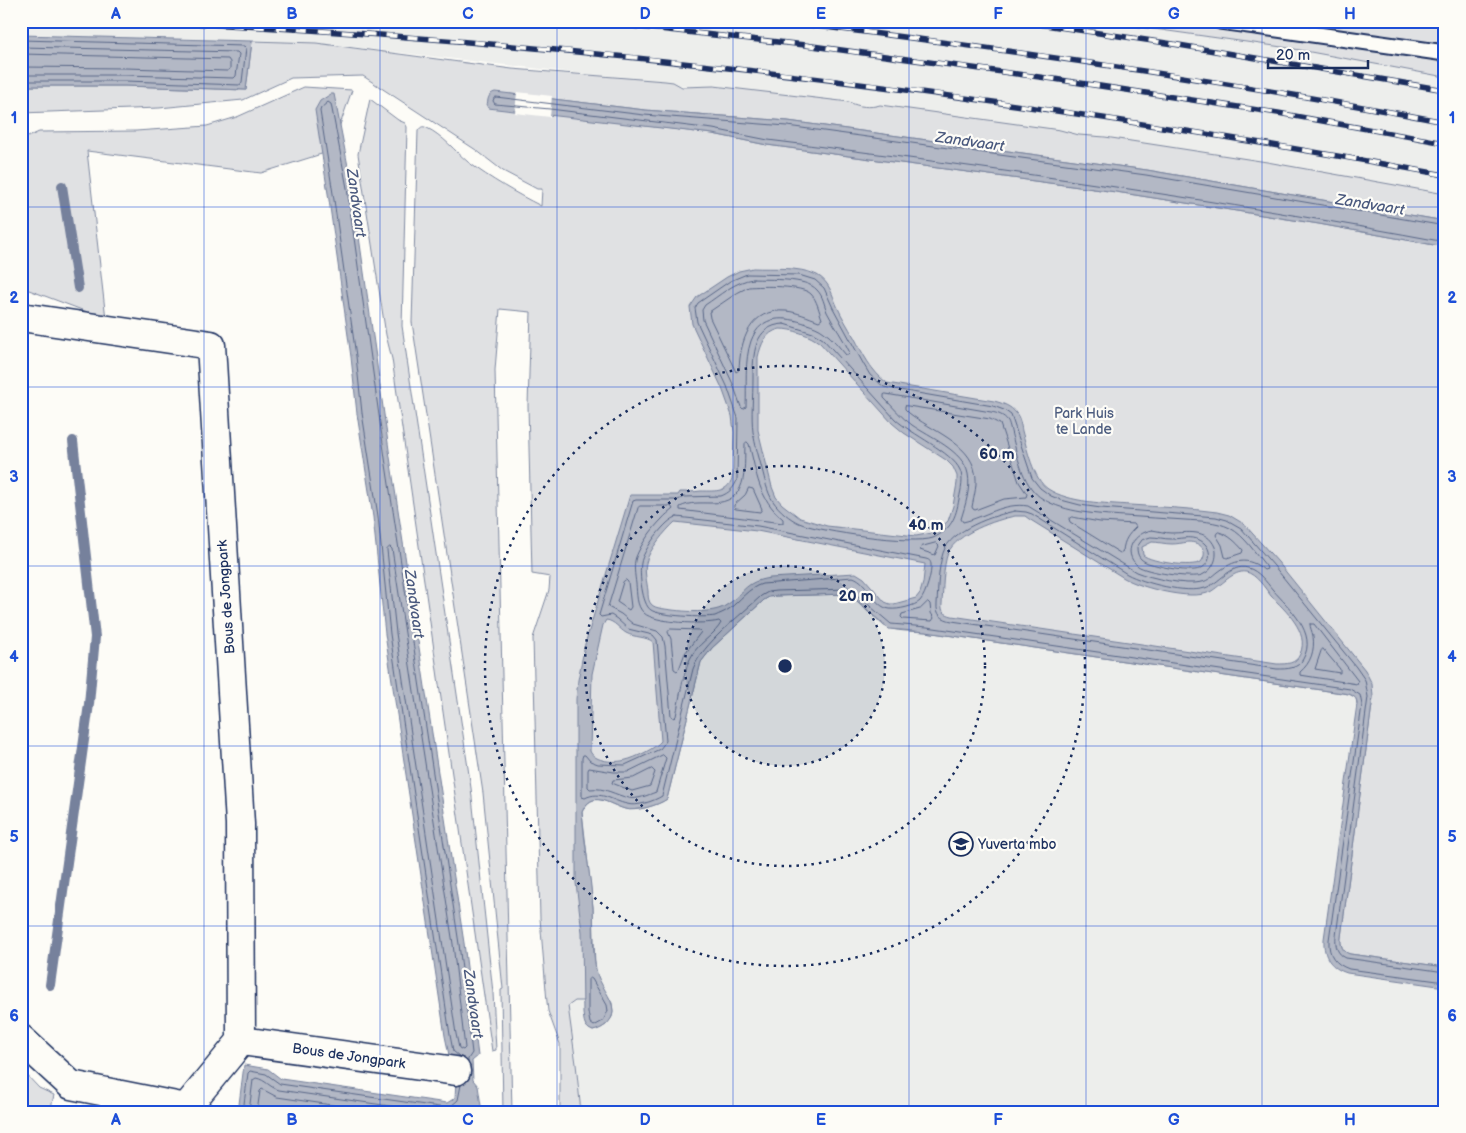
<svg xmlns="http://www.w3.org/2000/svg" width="1466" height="1133" viewBox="0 0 1466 1133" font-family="'Balsamiq Sans',sans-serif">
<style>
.built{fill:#edeeec}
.green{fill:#e0e1e3;stroke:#7e88a0}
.water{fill:#b3b8c5;stroke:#76819c;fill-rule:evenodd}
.pier{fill:#fdfcf7}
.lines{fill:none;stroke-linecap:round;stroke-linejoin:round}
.shore{stroke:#586687;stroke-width:1}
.stream{stroke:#76819c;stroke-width:10}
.service-casing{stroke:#1b2f5e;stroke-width:19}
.minor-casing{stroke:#1b2f5e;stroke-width:31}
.service{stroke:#fdfcf7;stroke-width:15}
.minor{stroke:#fdfcf7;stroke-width:28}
.rail-casing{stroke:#1b2f5e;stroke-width:5.5}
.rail{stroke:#fdfcf7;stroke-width:4;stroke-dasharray:11;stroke-linecap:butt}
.grid{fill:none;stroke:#1d4ed8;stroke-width:1;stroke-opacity:0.55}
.ring{fill:none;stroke:#1b2f5e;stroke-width:2.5;stroke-dasharray:2.5 5}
.labels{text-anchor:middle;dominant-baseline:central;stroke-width:4.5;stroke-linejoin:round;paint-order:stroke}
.park-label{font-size:14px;fill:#4c5c7f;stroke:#fdfcf7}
.street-label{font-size:14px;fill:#1b2f5e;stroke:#fdfcf7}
.poi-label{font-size:14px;fill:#1b2f5e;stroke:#fdfcf7;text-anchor:start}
.water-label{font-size:15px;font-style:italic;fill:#49587d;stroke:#fdfcf7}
.centre{fill:#1b2f5e;stroke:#fdfcf7;stroke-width:2.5}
.ring-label{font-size:15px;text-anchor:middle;font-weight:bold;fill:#1b2f5e;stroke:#fdfcf7;stroke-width:4.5;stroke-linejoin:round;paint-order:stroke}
.neatline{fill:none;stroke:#1d4ed8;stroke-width:2}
.grid-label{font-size:16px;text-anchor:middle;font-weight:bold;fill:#1d4ed8}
</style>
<rect width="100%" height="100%" fill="#fdfcf7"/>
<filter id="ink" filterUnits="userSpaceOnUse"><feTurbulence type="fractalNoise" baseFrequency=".02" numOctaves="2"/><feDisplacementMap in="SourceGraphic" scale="10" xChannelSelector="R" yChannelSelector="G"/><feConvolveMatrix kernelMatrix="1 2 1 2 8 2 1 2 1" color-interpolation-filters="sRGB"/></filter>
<g filter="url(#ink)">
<g class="built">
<path d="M21 21H1097L1289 48 1445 77V197L826 102 316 43 21 35Z"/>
<path d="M850 594 890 629 926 632 1349 694 1354 696 1357 701V704L1324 939 1325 953 1330 963 1334 967 1347 973 1445 987V1112H581L576 1064 567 1006 575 1001H583L586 1025 588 1028 597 1030 606 1025 612 1003 597 978 595 967 593 907 582 812 586 804 593 800H602L672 782 698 670 701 662 712 648 765 600 776 596Z"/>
</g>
<g class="green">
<path d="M1097 21H1445V77L1289 48Z"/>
<path d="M252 41 316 43 512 69 665 81 673 82 682 87 714 86 849 102C859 107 870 108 880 105L1060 130 1079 135 1105 137 1267 162 1445 194V221L1147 170 788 121 645 110 510 94 550 114 713 134 767 145 1116 192 1319 224 1445 247V967L1350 954C1342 952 1340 944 1341 937L1373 697 1357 704 1356 698 1349 694 926 632C914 631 894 632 884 626L850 594 776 596 769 597 764 600 712 648 701 662 667 799C659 805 635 812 625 809 607 804 593 789 582 812L593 907 595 967 597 978 612 1003 613 1012 612 1017 606 1025 601 1028 593 1031 588 1028 586 1025 583 1001H575L568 1006 576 1064 581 1112H560V1044L548 1011 547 1002 540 918 533 638 549 590 550 577 532 574 528 405 531 312 500 309 495 370 512 1112H503L501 990 503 989 483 793 412 322 418 131C420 128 422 125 427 128 442 135 455 151 468 162 491 179 515 193 541 206L542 189H537L503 171 476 150 363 76 291 78 243 100 159 108 21 113V86H125L246 90Z"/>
<path d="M304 87 352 90 331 151 261 173 87 151 106 319 21 287V140L39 132 136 131 207 126 237 117Z"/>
<path d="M370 99 398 120 405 123 407 127 402 326 471 788 493 993 496 1050 492 1051 392 359 386 335 358 154Z"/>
<path d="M21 1069 39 1088 54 1095 50 1112H21Z"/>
</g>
<g class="water">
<path d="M21 35 252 41 246 90 125 86H21Z"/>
<path d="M495 92 645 110 788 121 1147 170 1445 221V247L1319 224 1116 192 767 145 713 134 488 108 487 106C488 99 488 94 495 92Z"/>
<path d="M331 94H334L352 187 390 457 464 943 478 1056 472 1061 473 1080 478 1086 482 1112H238L244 1065 268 1069 281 1079 447 1103 455 1098 457 1061 449 1055 445 1036 385 634 373 517 357 414 351 357 329 200 315 110 320 101Z"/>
<path d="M753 268C773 269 798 266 817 275 830 282 832 295 837 306 842 317 848 327 854 337 863 354 871 371 887 383L994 401C1002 403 1011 406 1016 413 1020 418 1021 425 1022 431 1027 448 1033 479 1048 489 1070 503 1105 503 1130 505 1159 507 1188 508 1217 512L1229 515 1244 524 1278 562 1365 670 1372 684 1373 697 1341 937C1340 944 1342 952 1350 954L1445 967V987L1347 973C1331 968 1323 957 1324 939L1357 704C1357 698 1354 696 1349 694L926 632 889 629 849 594 776 596 769 597 764 600 712 648 701 662 667 799C659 805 636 812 625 809 608 804 592 789 582 812 584 844 591 876 593 908 594 928 592 949 596 969 598 984 613 997 613 1011 613 1021 603 1029 593 1031 584 1028 584 1021 583 1013L582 932 576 883V699L578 680 585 644 630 495H678L680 492C687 492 694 492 701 491 716 491 729 493 733 475L734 432 732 416 722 388 692 324 690 307 697 297 727 277 739 271ZM780 329C792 329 810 335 820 343L892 423 904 433 946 460 953 467 957 476V483L953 506 948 521 940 528 932 533 916 536 827 526 800 518 782 504 776 497 772 487 758 430V357C761 345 765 332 780 329ZM1015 516H1025L1029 519 1124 578C1142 588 1191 601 1210 592 1221 586 1233 570 1246 572 1256 574 1265 588 1271 596 1285 610 1310 632 1300 654 1296 664 1287 664 1277 664L952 616C945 614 941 612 942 604 943 591 943 565 948 553 957 533 995 520 1015 516ZM675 522 757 531 925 564 923 583 920 593 916 598 894 604H890L885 602 864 578 856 573 770 578C742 582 745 594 725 606 711 615 675 611 659 608 649 606 648 600 648 591 647 582 644 571 646 563 648 551 666 530 675 522ZM1152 542C1158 542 1165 544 1172 544 1177 544 1182 543 1188 542 1201 542 1209 551 1201 562 1192 568 1151 562 1143 555L1142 547ZM606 620C615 621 619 629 626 633 635 638 646 636 653 642L661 741C656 748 635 758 626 760 616 763 594 762 590 751L592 674 603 625Z"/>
</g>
<path class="pier" d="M517 92 552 96 550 117 515 113Z"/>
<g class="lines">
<g class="shore">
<path d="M21 40 244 46 246 48 242 82 240 85 125 81H21"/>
<path d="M21 47 237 52 239 54 236 76 234 78 125 75H21"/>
<path d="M21 54 228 59 230 62V69L227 71 125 68 21 67"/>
<path d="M1445 226 1146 175 787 126 644 115 496 97 494 98 493 101 495 104 550 109 713 129 768 140C994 168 1221 200 1445 242"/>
<path d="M753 279C769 280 806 277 817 290 823 296 824 304 827 312 834 326 844 339 850 353L848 355H846C839 347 833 338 824 332 819 328 813 326 807 324 785 316 761 314 751 341 744 361 747 385 746 407L743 409 741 407 733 384 703 320 702 310 705 305C719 296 735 281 753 279Z"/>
<path d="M749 287C762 286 802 285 811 294 817 300 819 311 822 319L819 321C808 317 797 312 786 311 750 308 740 341 739 370L736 372 735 370 710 318 709 312 737 293Z"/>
<path d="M784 324 813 333 823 339 895 419C911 434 952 452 960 470 964 479 961 490 959 499 956 517 951 530 933 538 914 545 820 532 799 523 790 519 779 510 773 501 767 492 765 480 762 469 759 457 755 445 753 432 751 415 753 397 753 379 753 356 753 325 784 324Z"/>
<path d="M886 394 991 412C997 413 1004 415 1008 421 1010 425 1011 433 1013 439 1018 459 1024 488 1043 499 1066 513 1097 514 1124 516 1144 517 1165 519 1185 520 1199 521 1216 521 1230 528 1245 536 1255 553 1266 566L1267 569 1264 570C1248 556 1234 560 1218 572 1213 576 1208 581 1202 582 1186 586 1151 578 1136 572L1028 506C1004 502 985 517 963 522L961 519C965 506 971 488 968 474 964 451 929 437 912 425 901 417 893 407 884 398V395Z"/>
<path d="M908 406 990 419 1000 424 1019 482 1027 494 1026 497 1004 499 975 510 973 509 972 507C974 496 978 483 975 472 970 443 930 430 909 413L905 409V406Z"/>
<path d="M747 442 749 444C757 474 758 498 783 519V523L680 510V507C690 502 700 503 711 503 749 503 744 471 745 444Z"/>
<path d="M749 488 753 489 762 509 760 512 736 509 734 508V505L745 495Z"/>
<path d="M640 506H671L673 509C670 512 665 515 662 519 652 529 641 544 636 557 633 565 635 575 636 584 637 593 636 606 644 613 654 623 704 625 719 621L721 623C715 634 702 641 694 652 683 668 680 697 676 716L674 718 671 716 665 646 663 637 657 631 633 624 621 614 608 607 638 508Z"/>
<path d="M1015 511 1026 512 1032 514 1127 574C1144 583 1186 594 1205 588 1219 584 1231 563 1248 568 1259 571 1266 582 1273 590 1289 608 1318 633 1303 659 1298 669 1287 669 1277 669L952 621C942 619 936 615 937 604 938 588 938 569 943 553 950 530 994 515 1015 511Z"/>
<path d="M677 517 758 526 926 559C929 560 930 560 931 564 932 573 926 594 920 601 915 606 898 610 890 609 873 607 869 582 853 577L762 584C748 588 740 601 729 609 725 612 719 614 715 616 705 618 659 616 651 610 642 605 639 573 641 563 642 552 666 518 677 517Z"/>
<path d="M1072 517 1100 522 1134 524 1136 527C1128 535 1124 540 1123 551L1120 553 1070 522 1069 519Z"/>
<path d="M1152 530C1159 531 1165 533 1171 533 1187 533 1207 528 1215 547 1217 553 1216 560 1213 565 1211 570 1206 573 1202 575 1191 579 1146 572 1138 566 1121 552 1134 533 1152 530Z"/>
<path d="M1219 532C1229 535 1236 542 1243 550L1242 553 1227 558 1225 557 1222 545 1216 535 1217 533Z"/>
<path d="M1151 537C1158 537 1164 539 1170 539 1179 539 1189 536 1197 539 1215 545 1213 569 1194 570 1180 571 1162 567 1148 563 1140 560 1137 556 1137 547L1142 540Z"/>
<path d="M936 543 939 546 935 555 920 550 921 547Z"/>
<path d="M390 547 392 549 453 944 465 1048 463 1050 459 1048 456 1034 396 633 387 550Z"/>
<path d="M626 580 628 582 631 607 629 610 617 602 623 582Z"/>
<path d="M928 602 930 604 931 613 934 618 932 621 903 619 901 617 902 614 920 609Z"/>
<path d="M1310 624H1314L1358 681 1357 684 1300 675V672C1311 663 1315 650 1313 636 1312 631 1310 628 1310 624Z"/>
<path d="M671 629 699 630 701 632 685 653 679 669 677 671 674 669 671 639 668 632Z"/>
<path d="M1323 649 1340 669V673L1315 669 1321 651Z"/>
<path d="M663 755 666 758 656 792C648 795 637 800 629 798 615 795 605 787 590 789L588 787V770L589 768 614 772H627Z"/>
<path d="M652 769 655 772 650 786 632 791 612 783 613 780 633 778Z"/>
<path d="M1445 972 1346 958C1337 954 1335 946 1336 936L1368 697 1365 680 1356 667 1274 566 1241 528 1227 520 1216 517 1101 508 1080 505 1061 500 1051 496 1040 488 1032 478 1011 415 1004 410 993 406 894 389 884 387 870 375 864 365 833 308 824 288 815 280 799 275 747 274 730 281 698 303 695 308 697 322 727 386 738 418 737 480C734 488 729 493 721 496L684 497 678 500H636L633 501 599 615 601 617 611 615 617 619 628 629 653 635 657 640 666 741 660 749 625 765 598 764 590 761 585 755H583L582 758V797L585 798C601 790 612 801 627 804 637 807 654 801 662 796L693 669C702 644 741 615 761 596L768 592 776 591 850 589 891 624 927 627 1350 689 1360 695 1362 705 1329 940C1328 955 1335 964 1349 969L1445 982"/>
<path d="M590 978 592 979 607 1005 608 1011 603 1021 594 1026 590 1023 588 1012V980Z"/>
<path d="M460 1057 453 1051 450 1035 390 634 378 516 362 413 356 356 334 200 320 111 321 108 328 102 331 104 347 188 385 458 459 944 472 1053 468 1059V1062"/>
<path d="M243 1112 248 1073 250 1071 266 1074 280 1084 446 1108 450 1107 458 1100 461 1085"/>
<path d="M249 1112 253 1080 256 1078C266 1080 269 1087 279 1090L431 1112"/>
<path d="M257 1112 260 1091 262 1089 277 1097 379 1112"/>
</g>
<g class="stream">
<path d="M62 186 78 288"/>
<path d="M50 985 89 704 95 637 73 441"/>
</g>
<g class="service-casing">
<path id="service" d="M1220 21 1445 53"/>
</g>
<g class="minor-casing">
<g id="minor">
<path d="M21 317 211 345 240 824 241 1041 186 1108 71 1085 21 1039"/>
<path d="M241 1041 456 1071"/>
</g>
</g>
<use href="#service" class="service"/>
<use href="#minor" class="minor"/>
<g class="rail-casing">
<g id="rail">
<path d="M144 21C581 40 1015 97 1445 175"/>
<path d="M586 21 805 45 1054 79 1278 113 1445 143"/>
<path d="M776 21C999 48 1223 80 1445 122"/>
<path d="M1018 21 1173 44 1445 90"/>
</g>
</g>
<use href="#rail" class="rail"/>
</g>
</g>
<path class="grid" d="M204 21V1112M380 21V1112M557 21V1112M733 21V1112M909 21V1112M1086 21V1112M1262 21V1112M21 207H1445M21 387H1445M21 566H1445M21 746H1445M21 926H1445"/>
<circle cx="785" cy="666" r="100" fill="#1b2f5e" fill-opacity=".12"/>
<g class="ring">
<circle cx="785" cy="666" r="100"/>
<circle cx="785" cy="666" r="200"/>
<circle cx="785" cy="666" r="300"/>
</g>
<defs>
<g id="university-ring" transform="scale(1.25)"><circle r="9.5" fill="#fdfcf7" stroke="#1b2f5e" stroke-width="1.5"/><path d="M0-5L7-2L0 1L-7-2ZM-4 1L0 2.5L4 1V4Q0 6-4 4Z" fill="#1b2f5e"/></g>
</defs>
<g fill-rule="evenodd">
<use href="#university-ring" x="961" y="844"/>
</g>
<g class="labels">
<g class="park-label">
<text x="1084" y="413">Park Huis<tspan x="1084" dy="16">te Lande</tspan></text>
</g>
<g class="street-label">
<text transform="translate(226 597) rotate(-94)">Bous de Jongpark</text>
<text transform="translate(349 1056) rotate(8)">Bous de Jongpark</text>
</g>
<g class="poi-label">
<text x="978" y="844">Yuverta mbo</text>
</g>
<g class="water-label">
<text transform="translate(970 142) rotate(8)">Zandvaart</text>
<text transform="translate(356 203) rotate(82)">Zandvaart</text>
<text transform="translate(1370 205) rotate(9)">Zandvaart</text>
<text transform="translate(414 604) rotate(82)">Zandvaart</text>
<text transform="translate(473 1004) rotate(82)">Zandvaart</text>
</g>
</g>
<circle cx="785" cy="666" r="8" class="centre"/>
<g class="ring-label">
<text x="997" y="459">60 m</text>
<text x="926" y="530">40 m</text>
<text x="856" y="601">20 m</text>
</g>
<rect width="1466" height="1133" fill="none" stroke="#fdfcf7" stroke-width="55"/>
<path d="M1268 60v8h100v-8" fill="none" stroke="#1b2f5e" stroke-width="2.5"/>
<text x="1276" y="60" font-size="15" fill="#1b2f5e" stroke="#fdfcf7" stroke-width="4" paint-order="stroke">20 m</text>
<rect x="28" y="28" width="1410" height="1078" class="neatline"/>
<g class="grid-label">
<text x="116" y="19">A</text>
<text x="292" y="19">B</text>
<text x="468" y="19">C</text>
<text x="645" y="19">D</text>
<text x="821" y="19">E</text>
<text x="998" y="19">F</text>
<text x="1174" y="19">G</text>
<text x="1350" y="19">H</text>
<text x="14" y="123">1</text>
<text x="1452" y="123">1</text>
<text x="14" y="303">2</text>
<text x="1452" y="303">2</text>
<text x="14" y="482">3</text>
<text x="1452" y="482">3</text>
<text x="14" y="662">4</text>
<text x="1452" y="662">4</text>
<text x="14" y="842">5</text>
<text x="1452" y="842">5</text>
<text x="14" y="1021">6</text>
<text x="1452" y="1021">6</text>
<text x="116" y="1125">A</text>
<text x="292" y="1125">B</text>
<text x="468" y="1125">C</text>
<text x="645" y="1125">D</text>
<text x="821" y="1125">E</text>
<text x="998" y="1125">F</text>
<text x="1174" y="1125">G</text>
<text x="1350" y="1125">H</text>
</g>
</svg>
